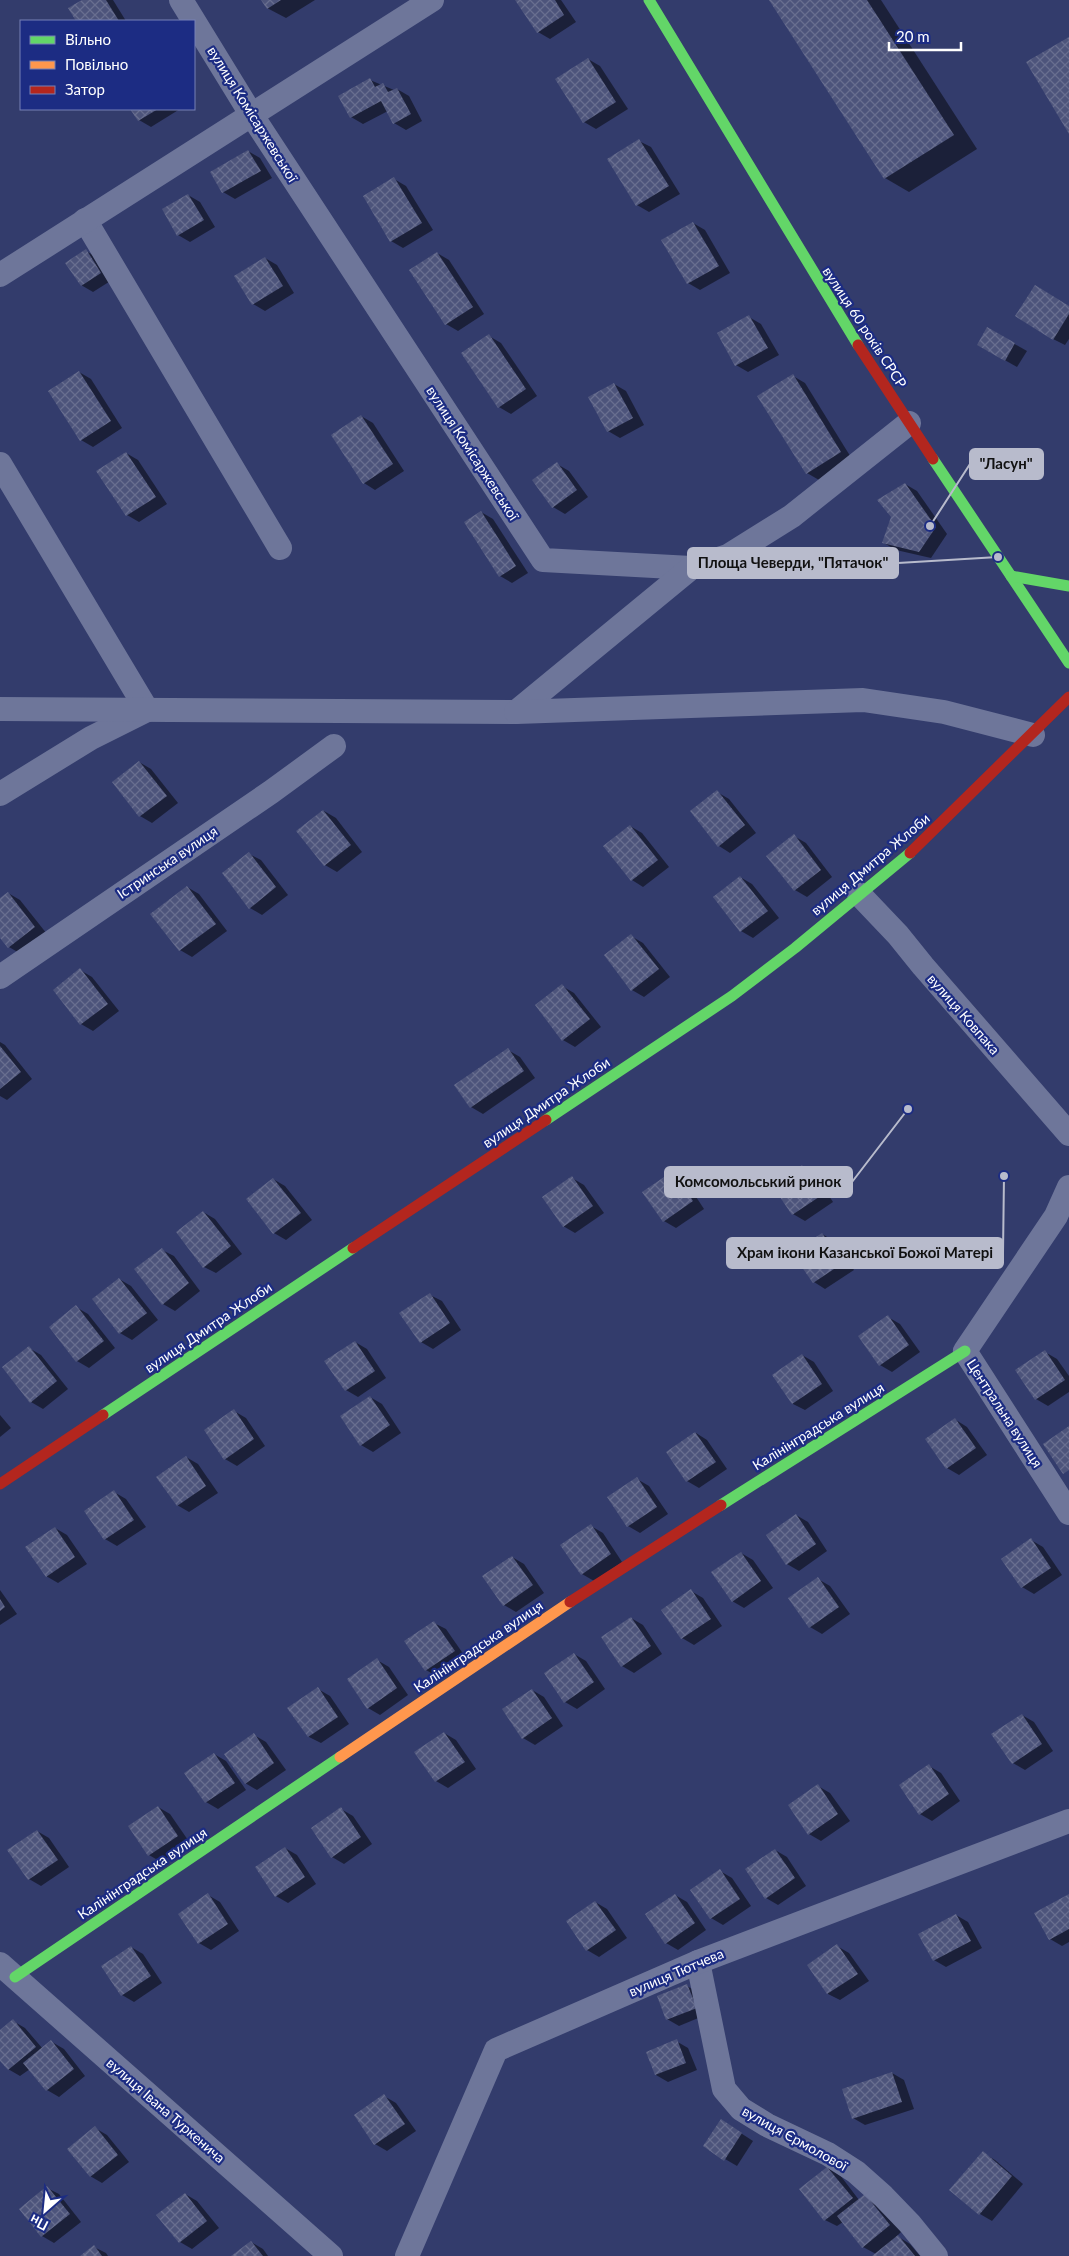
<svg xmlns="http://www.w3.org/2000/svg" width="1069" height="2256" viewBox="0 0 1069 2256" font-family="Lato,sans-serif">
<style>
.shadow{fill:#0007}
.building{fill:url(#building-cross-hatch)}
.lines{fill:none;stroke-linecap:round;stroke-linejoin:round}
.street{stroke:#6e769a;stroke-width:24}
.fast{stroke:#63d668;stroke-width:11}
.slow{stroke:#ff974d;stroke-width:11}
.jam{stroke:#b3261e;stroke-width:11}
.labels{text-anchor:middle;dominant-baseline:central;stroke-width:4.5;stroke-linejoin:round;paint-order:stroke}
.street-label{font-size:14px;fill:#fff;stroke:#1c2c83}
.leader{fill:none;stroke:#b8bbcc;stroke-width:2}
.callout-dot{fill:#b8bbcc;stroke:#1c2c83;stroke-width:2}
.callout{fill:#b8bbcc;stroke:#b8bbcc;stroke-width:2}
.callout-label{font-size:15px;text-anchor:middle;font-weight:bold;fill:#111}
</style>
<defs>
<pattern id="building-cross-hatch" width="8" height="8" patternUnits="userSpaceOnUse" patternTransform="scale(1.25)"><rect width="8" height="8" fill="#4d547b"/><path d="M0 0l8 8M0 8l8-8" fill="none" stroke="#686e8f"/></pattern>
</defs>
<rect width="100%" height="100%" fill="#333c6c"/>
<g class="shadow">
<path d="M84 0H113L126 21H77L70 9Z"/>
<path d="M263 0H315L286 18 267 8Z"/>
<path d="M516 0H561L576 22 550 39 538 32Z"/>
<path d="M770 0H881L977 149 909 192 885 178Z"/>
<path d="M588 59 600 66 628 109 596 129 584 122Z"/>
<path d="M370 80 394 90 397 89 409 96 422 121 406 130 394 123 388 111 363 124 351 117Z"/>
<path d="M132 109H180L151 127 139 120Z"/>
<path d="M639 141 651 147 680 194 649 212 637 205 608 159Z"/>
<path d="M248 151 260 158 272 178 235 199 223 192 212 172Z"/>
<path d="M394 179 406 186 433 230 403 248 391 241Z"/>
<path d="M188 195 200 202 215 227 190 242 178 235Z"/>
<path d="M693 223 705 230 730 273 700 290 688 283Z"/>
<path d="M86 251 98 258 112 280 93 292 81 285Z"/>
<path d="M437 253 449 260 484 314 458 331 446 324Z"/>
<path d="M265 258 277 265 294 293 265 311 253 304Z"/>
<path d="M1069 307V339L1065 345 1053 339Z"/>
<path d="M749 317 761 324 779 355 748 372 736 365Z"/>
<path d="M988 329 1027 351 1017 367 978 345Z"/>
<path d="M489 336 501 343 537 396 511 414 499 407Z"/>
<path d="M79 372 91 379 122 428 93 447 81 440Z"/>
<path d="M793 376 805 383 852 459 819 480 807 473Z"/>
<path d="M614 384 626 391 644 425 620 438 608 431Z"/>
<path d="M361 416 373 423 404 471 375 490 364 483Z"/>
<path d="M126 453 138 460 167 504 139 522 127 515 98 471Z"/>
<path d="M557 464 569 471 588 497 565 514 553 507Z"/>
<path d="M905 484 917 491 947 534 931 558 896 550 884 543Z"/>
<path d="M481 512 493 519 528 573 512 583 500 576Z"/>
<path d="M139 762 151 769 178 803 152 823 140 816 114 782Z"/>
<path d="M717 792 729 799 756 833 730 853 719 846Z"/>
<path d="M324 811 336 818 362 852 337 872 325 865Z"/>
<path d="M630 826 642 833 669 867 643 887 632 880Z"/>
<path d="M794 836 806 843 832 877 807 897 795 890Z"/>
<path d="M249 854 261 860 288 895 262 915 250 908Z"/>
<path d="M740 877 752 884 779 918 753 938 741 931Z"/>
<path d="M187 887 199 894 227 931 192 957 180 950 152 914Z"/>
<path d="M8 893 20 900 47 934 21 954 9 947 0 936V899Z"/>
<path d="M631 936 643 943 670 977 644 997 632 990Z"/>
<path d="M80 970 92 977 119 1011 93 1031 81 1024 54 990Z"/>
<path d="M562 986 574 993 601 1027 575 1047 563 1040Z"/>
<path d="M0 1042 5 1045 32 1079 7 1100 0 1096Z"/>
<path d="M508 1050 520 1057 535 1078 483 1114 471 1107Z"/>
<path d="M802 1166 814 1173 833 1202 805 1221 793 1214Z"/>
<path d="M673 1173 685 1180 704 1209 676 1228 664 1221Z"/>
<path d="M572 1178 584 1185 604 1213 575 1233 563 1226Z"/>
<path d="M273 1179 285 1186 312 1220 286 1240 274 1233 248 1199Z"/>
<path d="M203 1212 215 1219 242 1254 216 1273 204 1267Z"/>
<path d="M822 1234 834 1241 854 1270 825 1289 814 1282Z"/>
<path d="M162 1250 174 1256 200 1291 175 1311 163 1304Z"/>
<path d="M119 1279 131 1286 158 1320 132 1340 120 1333 93 1299Z"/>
<path d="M430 1295 442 1301 461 1330 433 1349 421 1342Z"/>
<path d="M76 1307 88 1314 115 1348 89 1368 77 1361Z"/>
<path d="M888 1317 900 1324 920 1352 892 1372 880 1365Z"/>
<path d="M355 1342 367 1349 386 1378 358 1397 346 1390Z"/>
<path d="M29 1348 41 1355 68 1389 43 1409 31 1402Z"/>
<path d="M1045 1352 1057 1359 1069 1376V1392L1048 1406 1036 1399 1017 1371Z"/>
<path d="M802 1355 814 1362 833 1391 805 1410 793 1404 774 1375Z"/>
<path d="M370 1397 382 1404 401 1433 373 1452 361 1445Z"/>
<path d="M234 1411 246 1418 265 1446 237 1466 225 1459Z"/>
<path d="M0 1415 11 1428 0 1437Z"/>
<path d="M956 1420 967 1427 987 1455 959 1475 947 1468Z"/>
<path d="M696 1433 707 1440 727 1469 699 1488 687 1481Z"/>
<path d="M186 1457 198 1464 218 1493 189 1512 177 1505Z"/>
<path d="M637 1479 649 1486 668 1514 640 1533 628 1526 608 1498Z"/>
<path d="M114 1492 126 1499 146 1527 117 1546 105 1539 86 1511Z"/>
<path d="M796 1515 808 1522 827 1551 799 1571 787 1564Z"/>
<path d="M591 1526 603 1533 622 1562 594 1581 582 1574Z"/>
<path d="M55 1528 67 1535 87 1564 58 1583 46 1576Z"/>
<path d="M1031 1540 1043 1547 1062 1575 1034 1594 1022 1587 1003 1559Z"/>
<path d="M741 1553 753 1560 773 1588 744 1608 732 1601Z"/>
<path d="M512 1557 524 1564 544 1593 516 1612 504 1605Z"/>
<path d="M818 1579 830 1586 850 1614 822 1634 810 1627Z"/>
<path d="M0 1590 17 1614 0 1625Z"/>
<path d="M691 1591 703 1598 722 1626 694 1645 682 1638 662 1610Z"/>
<path d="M631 1618 643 1625 662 1654 634 1673 622 1666Z"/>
<path d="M434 1623 446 1629 466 1658 438 1677 426 1670Z"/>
<path d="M574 1654 586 1661 605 1689 577 1709 565 1702Z"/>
<path d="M377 1660 389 1667 408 1695 380 1715 368 1708Z"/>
<path d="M318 1689 330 1696 349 1724 321 1743 309 1737 289 1708Z"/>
<path d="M532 1690 544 1697 563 1726 535 1745 523 1738Z"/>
<path d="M1022 1715 1034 1722 1053 1751 1025 1770 1013 1763Z"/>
<path d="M444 1733 456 1740 476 1769 448 1788 436 1781Z"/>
<path d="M254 1735 266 1742 286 1770 257 1790 245 1783Z"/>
<path d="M214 1754 226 1761 246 1790 218 1809 206 1802Z"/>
<path d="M929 1766 941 1773 960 1801 932 1821 920 1814Z"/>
<path d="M818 1786 830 1793 850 1821 821 1841 809 1834Z"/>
<path d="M158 1807 170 1814 190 1843 161 1862 149 1855Z"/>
<path d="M341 1809 353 1816 372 1844 344 1864 332 1857Z"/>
<path d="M37 1831 49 1838 69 1867 41 1886 29 1879Z"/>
<path d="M285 1848 297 1855 316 1884 288 1903 276 1896Z"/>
<path d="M775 1850 787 1857 806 1886 778 1905 766 1898Z"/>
<path d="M720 1871 732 1878 751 1906 723 1925 711 1918 691 1890Z"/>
<path d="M208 1895 220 1902 239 1931 211 1950 199 1943Z"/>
<path d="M675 1895 687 1902 706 1930 678 1950 666 1943Z"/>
<path d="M1069 1895V1942L1062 1946 1050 1939Z"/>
<path d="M595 1902 607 1909 627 1938 599 1957 587 1950Z"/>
<path d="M956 1915 968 1922 982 1948 946 1967 934 1960 920 1935Z"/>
<path d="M837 1946 849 1953 869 1981 840 2000 828 1994 809 1965Z"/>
<path d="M131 1947 143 1954 162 1983 134 2002 122 1995Z"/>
<path d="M687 1986 699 1993 708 2014 679 2026 667 2019Z"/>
<path d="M13 2021 25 2028 43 2049 52 2042 64 2049 85 2076 59 2097 47 2090 30 2069 20 2076 8 2069 0 2059V2031Z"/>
<path d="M676 2041 688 2048 697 2070 668 2082 656 2075 648 2052Z"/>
<path d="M892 2073 904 2080 914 2109 865 2125 853 2118Z"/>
<path d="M384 2096 396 2103 416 2131 387 2151 375 2144Z"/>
<path d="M95 2128 107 2135 129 2162 102 2183 90 2176Z"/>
<path d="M733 2128 753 2141 737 2166 725 2159Z"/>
<path d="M983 2153 995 2160 1023 2184 992 2221 980 2214 951 2190Z"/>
<path d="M828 2168 840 2175 859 2200 865 2195 877 2202 901 2232 897 2236 910 2244 920 2256H874L876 2254 863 2247 843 2222 837 2226 825 2220Z"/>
<path d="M47 2188 59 2194 81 2222 54 2243 42 2236Z"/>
<path d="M185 2194 197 2201 219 2228 192 2249 180 2242 158 2215Z"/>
<path d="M251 2242 263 2249 268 2256H233Z"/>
<path d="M94 2247 106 2253 108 2256H82Z"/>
</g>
<g class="building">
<path d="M82 0H106L119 21H76L68 8Z"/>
<path d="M261 0H281L267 9Z"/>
<path d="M515 0H555L564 15 537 33Z"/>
<path d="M769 0H867L954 135 884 179Z"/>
<path d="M1069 37V134L1026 62Z"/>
<path d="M588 58 616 102 583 123 555 79Z"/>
<path d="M370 78 375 87 383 83 388 92 397 88 411 114 393 124 381 101 350 118 338 96Z"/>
<path d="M130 109H158L138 121Z"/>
<path d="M639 139 669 186 636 206 607 159Z"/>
<path d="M248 150 261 171 222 193 210 172Z"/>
<path d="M394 177 422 223 390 242 363 196Z"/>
<path d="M188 194 204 220 177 236 162 209Z"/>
<path d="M693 222 719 266 687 284 661 240Z"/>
<path d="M86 249 101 273 81 286 65 263Z"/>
<path d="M437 252 473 307 445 325 409 270Z"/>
<path d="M265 257 283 286 252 305 234 276Z"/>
<path d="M1035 285 1069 306V314L1053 340 1015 316Z"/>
<path d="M749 315 768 348 735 366 717 333Z"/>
<path d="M987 327 1015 343 1005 361 977 345Z"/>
<path d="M489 334 526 389 498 408 461 353Z"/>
<path d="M79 371 111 421 80 441 48 391Z"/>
<path d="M793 374 841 452 806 474 757 396Z"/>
<path d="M614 383 633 418 607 432 588 397Z"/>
<path d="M361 415 393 464 363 484 331 435Z"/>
<path d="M126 452 156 497 126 516 96 471Z"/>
<path d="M557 462 577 490 552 508 532 480Z"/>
<path d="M905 483 936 527 919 552 882 543 891 517 877 500Z"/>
<path d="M481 511 516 566 499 577 464 522Z"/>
<path d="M139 761 167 796 139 817 112 782Z"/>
<path d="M717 790 745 825 718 847 690 811Z"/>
<path d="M323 810 351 845 324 866 296 831Z"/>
<path d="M630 825 658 860 631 881 603 846Z"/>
<path d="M794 834 821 870 794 891 766 856Z"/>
<path d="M249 852 276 887 249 909 222 873Z"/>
<path d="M740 876 768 911 740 932 713 897Z"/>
<path d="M187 886 216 924 179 951 150 914Z"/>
<path d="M8 892 35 927 8 948 0 938V898Z"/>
<path d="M631 934 659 969 631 991 604 955Z"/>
<path d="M80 968 108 1004 80 1025 53 990Z"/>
<path d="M562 984 590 1019 562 1041 535 1005Z"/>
<path d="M0 1046 21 1072 0 1089Z"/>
<path d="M508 1048 524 1071 470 1108 454 1085Z"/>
<path d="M802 1165 822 1195 792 1215 772 1185Z"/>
<path d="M673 1171 693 1201 663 1222 642 1192Z"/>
<path d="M572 1176 593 1206 563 1227 542 1197Z"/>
<path d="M273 1178 301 1213 273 1234 246 1199Z"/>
<path d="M203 1211 231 1246 203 1268 176 1232Z"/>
<path d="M822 1233 843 1263 813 1283 792 1253Z"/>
<path d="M162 1248 189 1283 162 1305 134 1269Z"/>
<path d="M119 1278 147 1313 119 1334 92 1299Z"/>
<path d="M430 1293 450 1323 420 1343 399 1313Z"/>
<path d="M76 1305 104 1341 76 1362 49 1327Z"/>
<path d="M888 1315 909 1345 879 1366 858 1336Z"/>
<path d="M355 1341 375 1371 345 1391 324 1361Z"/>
<path d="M29 1346 57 1381 30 1403 2 1367Z"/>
<path d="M1045 1350 1065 1380 1035 1400 1015 1370Z"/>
<path d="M802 1354 822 1384 792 1404 772 1375Z"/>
<path d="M370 1396 390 1425 360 1446 340 1416Z"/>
<path d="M234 1409 254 1439 224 1460 204 1430Z"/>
<path d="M955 1418 976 1448 946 1469 925 1439Z"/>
<path d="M1069 1426V1470L1063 1474 1043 1444Z"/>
<path d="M695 1432 716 1462 686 1482 666 1452Z"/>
<path d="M186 1456 206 1486 177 1506 156 1477Z"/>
<path d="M637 1477 657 1507 627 1527 607 1497Z"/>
<path d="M114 1490 134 1520 104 1540 84 1511Z"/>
<path d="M796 1514 816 1544 786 1565 766 1535Z"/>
<path d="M591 1524 611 1554 581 1575 560 1545Z"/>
<path d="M55 1527 75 1557 46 1577 25 1547Z"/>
<path d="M1031 1538 1051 1568 1021 1588 1001 1559Z"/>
<path d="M741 1552 761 1581 732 1602 711 1572Z"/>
<path d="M512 1556 533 1585 503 1606 482 1576Z"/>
<path d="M818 1577 839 1607 809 1628 788 1598Z"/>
<path d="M691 1589 711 1619 681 1639 661 1610Z"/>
<path d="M0 1599 5 1607 0 1611Z"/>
<path d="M631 1617 651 1646 621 1667 601 1637Z"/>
<path d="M434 1621 455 1651 425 1671 404 1641Z"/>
<path d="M574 1653 594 1682 564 1703 544 1673Z"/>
<path d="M377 1658 397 1688 367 1709 347 1679Z"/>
<path d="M318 1687 338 1717 308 1737 287 1708Z"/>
<path d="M532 1689 552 1718 522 1739 502 1709Z"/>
<path d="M1022 1714 1042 1744 1012 1764 991 1734Z"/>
<path d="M444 1732 465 1762 435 1782 414 1752Z"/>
<path d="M254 1733 274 1763 245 1784 224 1754Z"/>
<path d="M214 1753 235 1783 205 1803 184 1773Z"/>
<path d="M929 1764 949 1794 919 1815 899 1785Z"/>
<path d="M818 1784 838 1814 808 1835 788 1805Z"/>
<path d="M158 1806 178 1836 148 1856 128 1826Z"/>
<path d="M341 1807 361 1837 331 1858 311 1828Z"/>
<path d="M37 1830 58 1860 28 1880 7 1850Z"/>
<path d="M285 1847 305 1877 275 1897 255 1867Z"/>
<path d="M775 1849 795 1878 765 1899 745 1869Z"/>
<path d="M720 1869 740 1899 710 1919 690 1890Z"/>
<path d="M208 1893 228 1924 198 1944 178 1914Z"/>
<path d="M675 1894 695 1923 665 1944 645 1914Z"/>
<path d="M1069 1894V1929L1049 1940 1034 1913Z"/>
<path d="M595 1901 616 1930 586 1951 566 1921Z"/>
<path d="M956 1914 971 1941 933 1961 918 1934Z"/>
<path d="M837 1944 858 1974 827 1994 807 1965Z"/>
<path d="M131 1946 151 1976 121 1996 101 1966Z"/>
<path d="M687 1984 697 2008 666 2020 657 1996Z"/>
<path d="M13 2019 36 2047 8 2070 0 2061V2030Z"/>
<path d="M677 2039 686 2063 655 2075 646 2052Z"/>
<path d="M51 2040 74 2069 46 2091 23 2063Z"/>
<path d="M892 2072 902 2102 852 2119 842 2089Z"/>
<path d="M384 2094 405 2124 374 2145 354 2115Z"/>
<path d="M721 2119 742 2133 724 2161 703 2146Z"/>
<path d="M95 2126 118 2155 90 2177 67 2149Z"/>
<path d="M983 2151 1012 2176 979 2215 949 2190Z"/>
<path d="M827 2167 853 2198 824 2221 799 2189Z"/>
<path d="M47 2186 70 2214 41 2237 19 2209Z"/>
<path d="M185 2193 207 2221 179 2243 156 2215Z"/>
<path d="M865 2194 890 2225 862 2248 837 2216Z"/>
<path d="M898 2235 915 2256H872Z"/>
<path d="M251 2241 263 2256H231Z"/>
<path d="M94 2245 102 2256H80Z"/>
</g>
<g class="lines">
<g class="street">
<path d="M181 0 251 114 543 560 691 568 728 556 792 516 909 423"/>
<path d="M85 220 280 548"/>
<path d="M0 275 432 0"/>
<path d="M0 464 147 710 91 738 0 794"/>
<path d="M0 709 516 712 691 568"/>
<path d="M516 712 863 700 944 712 1033 735"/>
<path d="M859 894 898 935 923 966 1069 1134"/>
<path d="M0 977 271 792 334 746"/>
<path d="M1069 1187 1056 1216 965 1351 1069 1513"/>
<path d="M698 1962 724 2089 741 2109 767 2125 828 2154 856 2172 883 2196 910 2224 936 2256"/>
<path d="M0 1964 331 2256"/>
<path d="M407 2256 496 2050 698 1962 1069 1821"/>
</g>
<g class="fast">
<path d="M649 0 858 345"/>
<path d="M933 459 1069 663"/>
<path d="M1011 576 1069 586"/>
<path d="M546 1120 732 996 795 948 910 853"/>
<path d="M103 1415 353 1248"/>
<path d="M721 1505 965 1351"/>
<path d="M15 1977 340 1757"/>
</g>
<path class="slow" d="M340 1757 570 1602"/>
<g class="jam">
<path d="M858 345 933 459"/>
<path d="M910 853 1069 697"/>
<path d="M353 1248 546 1120"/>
<path d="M0 1484 103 1415"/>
<path d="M570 1602 721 1505"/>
</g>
</g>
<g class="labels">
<g class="street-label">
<text transform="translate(253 114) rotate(58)">вулиця Комісаржевської</text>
<text transform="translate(865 327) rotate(57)">вулиця 60 років СРСР</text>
<text transform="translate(473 453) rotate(57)">вулиця Комісаржевської</text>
<text transform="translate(167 862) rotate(-34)">Істринська вулиця</text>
<text transform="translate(870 864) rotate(-40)">вулиця Дмитра Жлоби</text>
<text transform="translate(964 1014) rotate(49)">вулиця Ковпака</text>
<text transform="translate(546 1102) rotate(-34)">вулиця Дмитра Жлоби</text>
<text transform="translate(208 1327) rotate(-34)">вулиця Дмитра Жлоби</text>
<text transform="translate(1005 1413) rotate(57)">Центральна вулиця</text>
<text transform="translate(818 1426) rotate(-32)">Калінінградська вулиця</text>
<text transform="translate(478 1646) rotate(-34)">Калінінградська вулиця</text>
<text transform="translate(142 1873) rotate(-34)">Калінінградська вулиця</text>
<text transform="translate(676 1972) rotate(-23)">вулиця Тютчева</text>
<text transform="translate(166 2110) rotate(41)">вулиця Івана Туркенича</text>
<text transform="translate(795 2138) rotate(29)">вулиця Єрмолової</text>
</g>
</g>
<path class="leader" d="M930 526L970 464M998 557L898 563M908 1109L852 1182M1004 1176L1003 1253"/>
<g class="callout-dot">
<circle cx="930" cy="526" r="5"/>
<circle cx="998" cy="557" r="5"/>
<circle cx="908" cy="1109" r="5"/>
<circle cx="1004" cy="1176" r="5"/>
</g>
<g class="callout">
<rect x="970" y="449" width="73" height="30" rx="5"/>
<rect x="688" y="548" width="210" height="30" rx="5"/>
<rect x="665" y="1167" width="187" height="30" rx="5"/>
<rect x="727" y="1238" width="276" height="30" rx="5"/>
</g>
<g class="callout-label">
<text x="1006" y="469">"Ласун"</text>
<text x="793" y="568">Площа Чеверди, "Пятачок"</text>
<text x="758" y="1187">Комсомольський ринок</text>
<text x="865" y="1258">Храм ікони Казанської Божої Матері</text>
</g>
<rect x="20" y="20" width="175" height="90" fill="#1c2c83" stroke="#7780b5"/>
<rect x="30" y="36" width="25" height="8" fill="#63d668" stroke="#7780b5"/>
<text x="65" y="45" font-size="15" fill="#ffffff">Вільно</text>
<rect x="30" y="61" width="25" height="8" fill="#ff974d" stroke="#7780b5"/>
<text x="65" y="70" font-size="15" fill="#ffffff">Повільно</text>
<rect x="30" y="86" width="25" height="8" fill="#b3261e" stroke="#7780b5"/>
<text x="65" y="95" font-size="15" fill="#ffffff">Затор</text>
<g transform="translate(45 2211) rotate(207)" stroke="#1c2c83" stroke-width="4" paint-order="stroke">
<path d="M0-4L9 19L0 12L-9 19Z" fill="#ffffff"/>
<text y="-8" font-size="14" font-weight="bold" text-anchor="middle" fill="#ffffff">Пн</text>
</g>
<path d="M889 42v8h72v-8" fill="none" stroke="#ffffff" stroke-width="2.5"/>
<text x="896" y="42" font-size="15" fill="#ffffff" stroke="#1c2c83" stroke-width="4" paint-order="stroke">20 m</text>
</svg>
